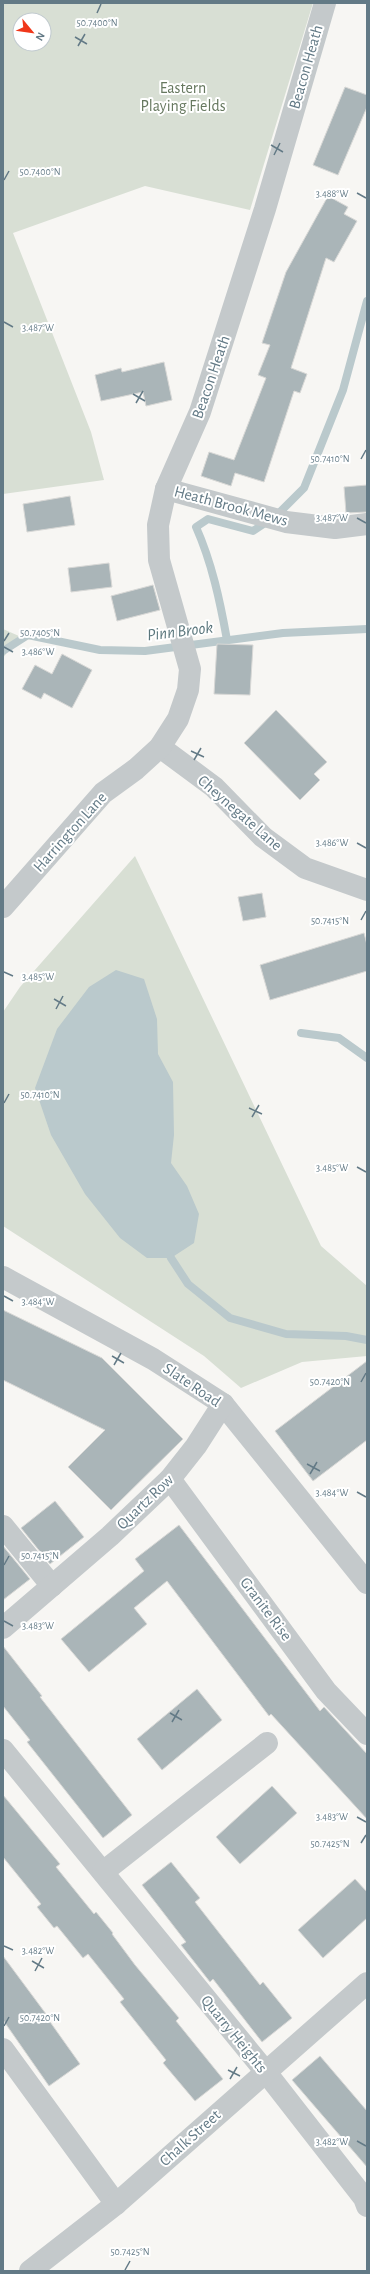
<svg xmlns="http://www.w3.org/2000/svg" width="370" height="2274" viewBox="0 0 370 2274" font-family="'Alegreya Sans',sans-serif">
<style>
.green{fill:#d8dfd4;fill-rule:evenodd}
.water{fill:#bac9cc}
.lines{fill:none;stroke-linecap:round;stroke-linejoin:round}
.stream{stroke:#bac9cc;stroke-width:8}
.building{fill:#aab5b8;stroke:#d8d8d6}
.minor{stroke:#c4c9cb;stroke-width:22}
.ticks{fill:none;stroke:#637a86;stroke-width:1.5}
.labels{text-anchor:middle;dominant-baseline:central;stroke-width:4;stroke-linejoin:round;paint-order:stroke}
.street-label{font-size:16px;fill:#637a86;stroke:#fff}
.park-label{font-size:16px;fill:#66785f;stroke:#fff}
.water-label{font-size:17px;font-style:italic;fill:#5a767c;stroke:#fff}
.ticks-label{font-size:10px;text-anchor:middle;fill:#637a86;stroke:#fff;stroke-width:4;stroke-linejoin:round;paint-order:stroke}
</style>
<rect width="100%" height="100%" fill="#f7f6f3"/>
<g class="green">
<path d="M3 3H313L250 210 145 186 13 233 91 432 104 480 3 494ZM20 20H44V44H20Z"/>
<path d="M3 629 19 636 3 658Z"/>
<path d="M135 856 321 1246 367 1286V1356L302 1362 241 1388 204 1356 3 1226V1012L20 987Z"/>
</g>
<path class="water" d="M116 970 144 979 157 1019 158 1054 173 1082 174 1135 171 1163 187 1186 199 1214 194 1243 171 1258H147L120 1238 85 1194 51 1135 35 1088 57 1029 89 987Z"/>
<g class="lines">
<g class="stream">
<path d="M227 640C220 601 212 563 196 527L208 519 253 531 277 515 304 488 343 390 367 301"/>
<path d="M3 651 28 635 100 650 145 651 283 633 367 629"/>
<path d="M301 1033 339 1038 367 1058"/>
<path d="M171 1258 188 1284 230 1318 286 1334 346 1336 367 1340"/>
</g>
</g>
<g class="building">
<path d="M345 87 367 95V107L338 175 313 165Z"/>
<path d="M328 196 348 207 344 214 357 221 334 262 326 258 291 368 307 374 300 393 294 391 264 482 235 473 231 486 201 476 209 452 234 460 266 378 258 375 270 345 262 343 286 272Z"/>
<path d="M164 362 172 400 146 406 143 392 101 401 95 375 121 368 122 372Z"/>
<path d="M367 485V512L346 513 344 487Z"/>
<path d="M70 496 75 525 27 532 23 504Z"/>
<path d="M109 563 112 587 71 592 68 568Z"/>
<path d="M153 585 160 610 117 621 111 596Z"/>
<path d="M217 644 253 645 250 695 214 694Z"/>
<path d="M62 654 92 670 72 708 44 693 41 699 22 689 35 665 52 674Z"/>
<path d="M276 710 327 762 314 774 320 780 300 800 244 743Z"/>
<path d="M262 893 266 917 243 921 238 897Z"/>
<path d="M364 933 367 945V971L270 1000 260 965Z"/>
<path d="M3 1310 102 1358 183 1439 111 1510 68 1467 105 1430 3 1380Z"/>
<path d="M367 1361V1440L313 1481 275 1431Z"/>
<path d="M55 1501 84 1537 50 1564 21 1528Z"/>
<path d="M179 1525 320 1711 324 1707 367 1754V1819L271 1714 269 1716 167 1581 134 1608 147 1624 89 1672 61 1639 144 1571 135 1559Z"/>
<path d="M3 1546 30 1579 3 1600Z"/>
<path d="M3 1646 42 1696 40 1697 132 1815 103 1838 27 1742 30 1740 3 1706Z"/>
<path d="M197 1689 222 1720 162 1770 137 1739Z"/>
<path d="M272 1786 297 1813 240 1864 216 1837Z"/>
<path d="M3 1795 60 1864 56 1867 94 1914 96 1912 113 1933 112 1934 135 1965 179 2018 176 2021 223 2079 195 2101 163 2063 166 2060 120 2002 124 1999 88 1954 83 1958 57 1926 54 1928 37 1907 41 1904 3 1857Z"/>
<path d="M171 1862 200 1898 195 1902 260 1985 263 1982 292 2018 262 2042 213 1979 210 1982 181 1945 186 1942 142 1885Z"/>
<path d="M355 1879 367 1892V1918L323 1958 298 1930Z"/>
<path d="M3 1956 49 2018 48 2019 80 2064 49 2086 3 2020Z"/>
<path d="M320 2056 367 2111V2167L292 2080Z"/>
</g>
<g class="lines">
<g class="minor">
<path d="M166 489 286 522 335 528 367 524"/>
<path d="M160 747 214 787 263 837 305 868 367 890"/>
<path d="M3 907 103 793 136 769 160 747 178 719 188 690 190 669 159 560 158 525 166 489 200 412 265 209 325 3"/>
<path d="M3 1277 153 1359 223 1404 367 1583"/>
<path d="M170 1479 326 1691 367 1734"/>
<path d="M3 1526 52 1586"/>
<path d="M3 1628 110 1536 170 1479 196 1446 223 1404"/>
<path d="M3 1750 265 2071 364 2198 367 2206"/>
<path d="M103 1872 267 1743"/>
<path d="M3 2049 116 2204"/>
<path d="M30 2271 116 2204 367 1983"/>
</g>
</g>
<path class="ticks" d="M97 13 101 4M75 37 87 44M78 46 85 34M271 145 283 152M274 155 280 143M4 180 9 171M357 193 366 198M4 322 13 327M133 394 145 401M136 403 143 391M361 459 366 450M357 518 366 523M4 641 9 633M4 647 13 652M191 751 204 757M194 760 201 748M357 843 366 848M361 920 366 911M4 972 13 976M54 999 66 1006M56 1009 63 996M4 1103 9 1094M249 1108 262 1114M252 1117 259 1105M357 1167 366 1172M4 1296 13 1301M112 1356 124 1363M114 1365 121 1353M361 1382 366 1373M307 1464 320 1471M310 1474 317 1462M357 1492 366 1497M4 1565 9 1556M4 1621 13 1626M170 1713 182 1720M172 1722 179 1710M357 1817 366 1822M361 1843 366 1835M4 1946 13 1950M32 1961 44 1968M35 1971 42 1958M4 2026 9 2017M228 2070 240 2076M230 2079 237 2067M357 2141 366 2146M125 2270 130 2261"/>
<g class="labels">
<g class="street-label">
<text transform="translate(306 67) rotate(-74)">Beacon Heath</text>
<text transform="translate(211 377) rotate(-71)">Beacon Heath</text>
<text transform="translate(231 506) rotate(15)">Heath Brook Mews</text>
<text transform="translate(240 813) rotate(41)">Cheynegate Lane</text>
<text transform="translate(70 832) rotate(-48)">Harrington Lane</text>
<text transform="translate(192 1385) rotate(34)">Slate Road</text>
<text transform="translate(145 1502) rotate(-44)">Quartz Row</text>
<text transform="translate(266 1609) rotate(53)">Granite Rise</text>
<text transform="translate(234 2034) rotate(51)">Quarry Heights</text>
<text transform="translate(190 2138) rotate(-42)">Chalk Street</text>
</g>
<g class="park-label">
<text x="183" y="88">Eastern<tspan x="183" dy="18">Playing Fields</tspan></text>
</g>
<g class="water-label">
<text transform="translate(180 631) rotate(-7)">Pinn Brook</text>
</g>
</g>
<g class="ticks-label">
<text x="97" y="26">50.7400°N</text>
<text x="40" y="175">50.7400°N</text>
<text x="332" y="197">3.488°W</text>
<text x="38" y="331">3.487°W</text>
<text x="330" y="462">50.7410°N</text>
<text x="332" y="521">3.487°W</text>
<text x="40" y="636">50.7405°N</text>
<text x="38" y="655">3.486°W</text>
<text x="332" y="846">3.486°W</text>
<text x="330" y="924">50.7415°N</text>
<text x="38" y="980">3.485°W</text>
<text x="40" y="1098">50.7410°N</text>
<text x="332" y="1171">3.485°W</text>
<text x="38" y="1305">3.484°W</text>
<text x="330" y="1385">50.7420°N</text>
<text x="332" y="1496">3.484°W</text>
<text x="40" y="1559">50.7415°N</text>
<text x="38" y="1629">3.483°W</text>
<text x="332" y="1820">3.483°W</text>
<text x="330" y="1847">50.7425°N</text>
<text x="38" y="1954">3.482°W</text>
<text x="40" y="2021">50.7420°N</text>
<text x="332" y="2145">3.482°W</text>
<text x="130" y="2255">50.7425°N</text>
</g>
<rect width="370" height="2274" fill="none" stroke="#637a86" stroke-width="8"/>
<g transform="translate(32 32) rotate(119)"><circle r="19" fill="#ffffff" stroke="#c1cacf"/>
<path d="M0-3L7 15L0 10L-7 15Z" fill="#f0371a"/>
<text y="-6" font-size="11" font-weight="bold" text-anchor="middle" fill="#637a86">N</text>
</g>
</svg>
